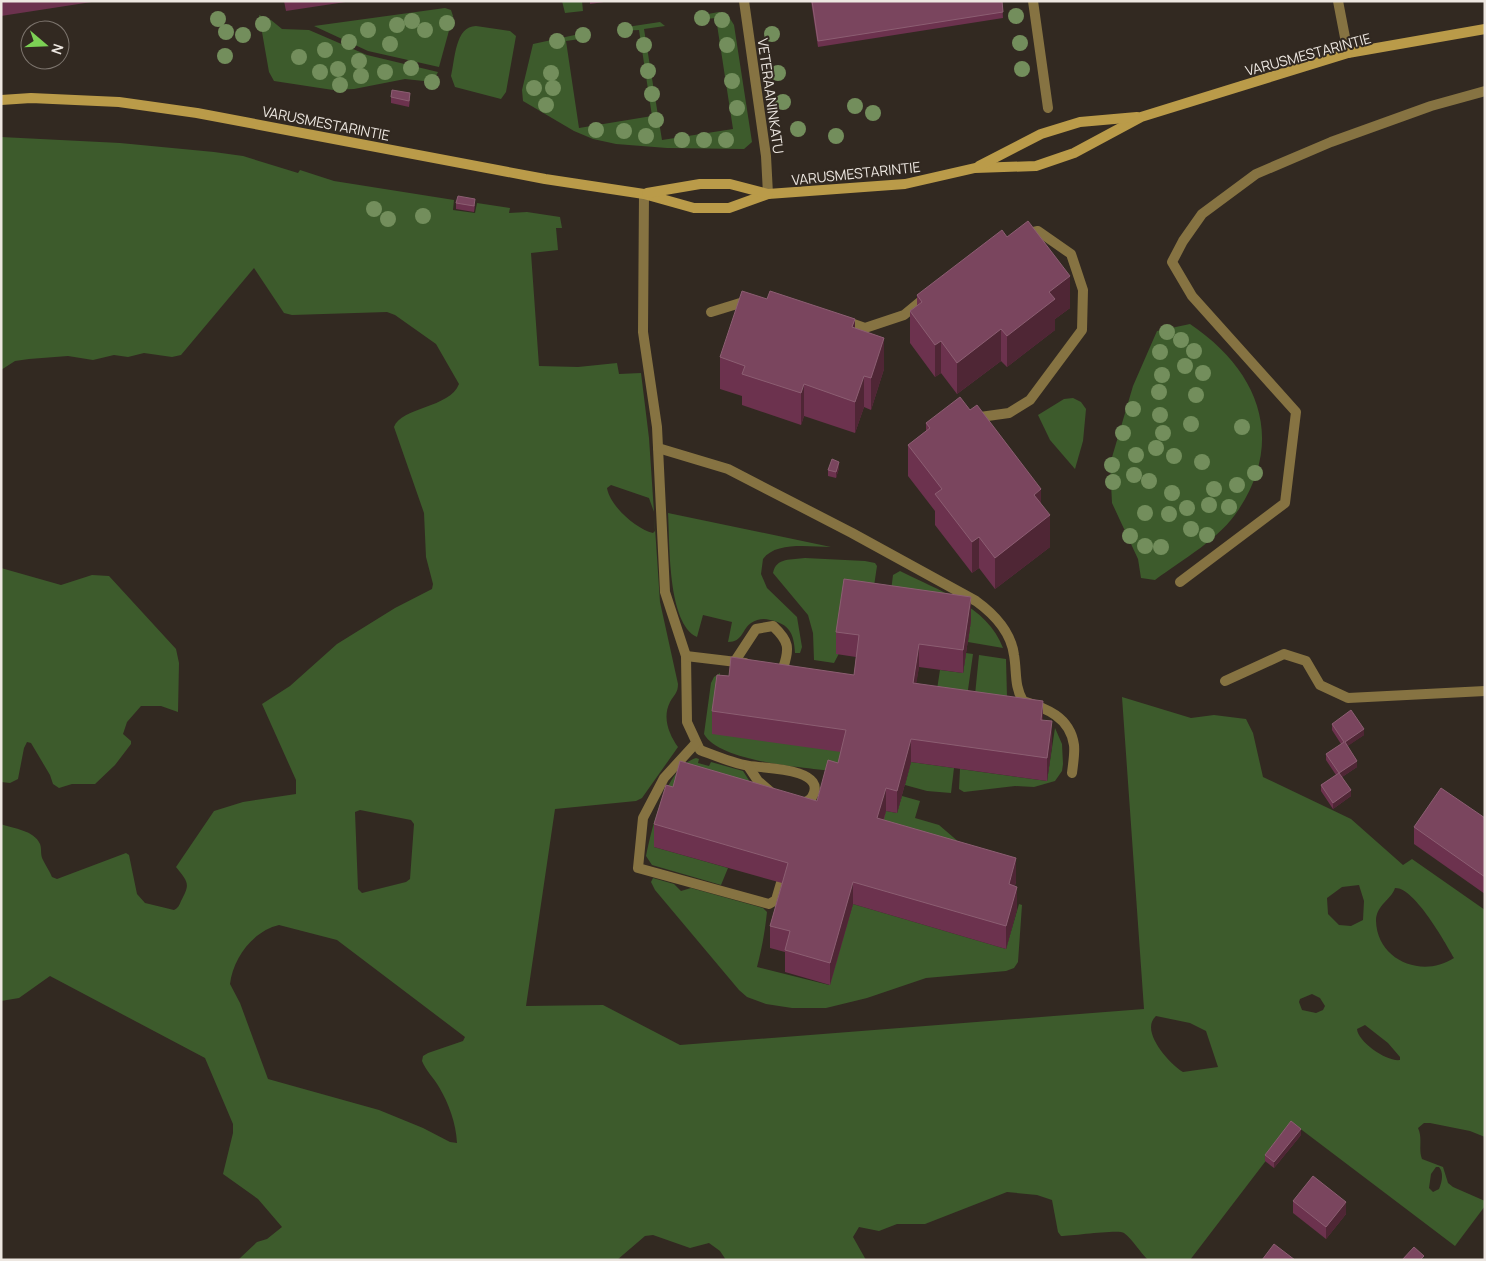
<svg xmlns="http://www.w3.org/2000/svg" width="1486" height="1261" viewBox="0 0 1486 1261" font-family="Manrope,sans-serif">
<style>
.green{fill:#3d5b2c;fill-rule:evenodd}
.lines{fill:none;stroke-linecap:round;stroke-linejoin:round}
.lane{stroke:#867342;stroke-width:10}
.street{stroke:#867342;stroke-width:10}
.secondary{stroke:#ba9b49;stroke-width:10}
.tree{fill:#738e5c}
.wall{fill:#6c324e}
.shaded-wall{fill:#4f2635}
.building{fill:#7a455e;stroke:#8c5e72}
.labels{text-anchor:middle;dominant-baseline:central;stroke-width:4;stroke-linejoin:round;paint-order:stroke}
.street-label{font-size:14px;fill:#ede7e1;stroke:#322921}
</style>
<rect width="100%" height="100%" fill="#322921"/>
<g class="green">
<path d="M562 1H582L583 11 565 13Z"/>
<path d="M445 8 451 10 453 16 439 67 368 51 314 26Z"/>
<path d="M719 12 729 17 734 25 752 142 744 149 667 148 616 144 593 139 574 131 523 101 522 90 533 44 584 33 587 38 566 41 579 128 652 116 639 30 617 31 620 28 660 22 665 26 644 29 662 140 733 129 716 18 696 20 702 15Z"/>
<path d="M259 15 271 20 282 29 309 30 367 55 438 72 433 82 405 79 354 89 333 90 274 81 269 72Z"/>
<path d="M476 26 510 31 516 36 506 92 501 99 455 87 451 76C455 60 455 26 476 26Z"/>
<path d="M1 137 120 143 214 152 243 156 298 173 300 170 334 181 454 200 453 210 475 213 477 203 510 208 509 213 527 212 560 217 562 228H556L558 250 531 253 539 366 578 367 617 363 619 374 641 373 649 438 660 602 678 684C678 693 674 695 670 702 662 718 669 734 678 747L642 798 636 801 555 809 526 1006 603 1005 680 1045 1144 1009 1122 697 1191 718 1214 715 1246 719 1253 733 1263 777 1351 819 1403 865 1412 859 1485 910V1137L1470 1131 1430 1123H1424L1418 1128C1423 1139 1418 1149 1422 1159L1443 1167 1448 1183 1453 1187 1485 1201V1206L1455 1246 1294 1124 1190 1260H1148C1140 1252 1133 1240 1124 1233 1119 1229 1073 1236 1061 1236L1058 1232 1052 1200 1037 1195 1007 1192 925 1224H897L879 1231 859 1227 853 1237 866 1260H726L720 1251 709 1243 690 1248 653 1235 645 1236 617 1260H238L257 1242 267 1239 282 1227 258 1199 223 1174 233 1133V1124L205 1058 50 976 19 998 1 1001V824C14 829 34 830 40 844 42 849 40 855 43 860 46 866 49 870 52 877L57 879 126 853 129 855 137 894 145 903 174 910C178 908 179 906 181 901 190 884 189 883 176 867L214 811 243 802 296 794V780L262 704 290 686 337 644 395 608 432 589 433 584 426 557 424 513 394 427C401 407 450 408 459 384L436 344 395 315 387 312 292 315 284 313 254 268 181 355 172 357 144 353 128 357 114 355 93 360 68 356 29 359 15 361 1 370ZM611 485 649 498 654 512 655 531 653 533C636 529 610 506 607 488ZM360 810 411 820 414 824 410 879 406 882 362 893 358 889 355 812ZM1359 885 1364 901 1363 920 1351 926 1339 925 1328 914 1327 898 1342 887ZM1395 888C1414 887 1445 942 1454 958 1422 979 1377 960 1376 921 1376 905 1391 900 1395 888ZM279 925 337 940 465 1037 463 1041 428 1053 423 1056 422 1061C426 1071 434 1078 439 1087 449 1104 456 1123 457 1143L450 1142 423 1128 379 1110 268 1079 240 1003 230 984C233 958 253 931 279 925ZM1312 994 1320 998 1325 1006 1323 1010 1316 1013 1302 1010 1299 1002 1300 999ZM1156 1016 1190 1023 1206 1031 1218 1067 1183 1072C1170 1064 1139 1031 1156 1016ZM1365 1025 1388 1043 1400 1057V1060C1387 1062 1358 1042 1357 1029ZM1436 1167H1439C1444 1173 1442 1182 1439 1189L1433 1192 1429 1188 1431 1174Z"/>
<path d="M1190 324C1257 369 1286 437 1239 509 1220 539 1183 559 1155 580L1141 578 1138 559 1112 503 1110 464 1133 386 1157 331Z"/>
<path d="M1073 398 1081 402 1086 409 1083 441 1075 469 1050 440 1038 415 1064 399Z"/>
<path d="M668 513 831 547C811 547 776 541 763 559L761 574 767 588 797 617 802 647 800 653H795C794 634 790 624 770 620 764 618 757 619 751 623 742 629 743 642 728 642L732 622 703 615 697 637C667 623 670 543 668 513Z"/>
<path d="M805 558 865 561 875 563 877 566 874 586 834 663 814 660 813 633 808 615 773 573C776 557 792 560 805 558Z"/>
<path d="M1 568 61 585 92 575 109 576 176 649 179 663 178 712 161 706H141L127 722 123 734 131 741V744L115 765 95 784H72L59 788 53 784 50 775 31 743 27 742 24 748 18 779 10 783 1 782Z"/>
<path d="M900 571C937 590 988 606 1003 648L968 642 971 620 890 599 893 575Z"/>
<path d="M966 653 973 654 967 697 936 696 940 670 963 673Z"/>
<path d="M979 655 1006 659 1007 697 975 695Z"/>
<path d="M720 673V677L846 753 842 772C811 768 720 763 704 734L711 683 714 677Z"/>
<path d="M1055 728 1062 744 1063 764 1062 771 1055 781 1034 787 1015 786 964 792 959 789 960 769 1047 781Z"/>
<path d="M696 758 699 759 698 763 709 766 711 762 743 771 752 785 654 847 728 868 721 885 652 865 646 856C652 828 665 768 696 758Z"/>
<path d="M911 762 954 768 951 793 927 791 905 785Z"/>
<path d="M902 796 920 801 915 818 939 825 960 843 877 841 886 811 897 813Z"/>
<path d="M653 878 674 884 681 891 691 888 763 908 767 912C765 931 762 948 757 967L829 985 853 904 1006 949 1019 904 1022 905 1018 962 1014 968 1006 971 926 978 867 998 826 1008H792L766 1004 747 997 739 990 655 890 651 882Z"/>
</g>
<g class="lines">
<g class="lane">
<path d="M644 194 643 332 657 427 665 592 686 656 687 722 700 750C716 756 732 763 749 766 762 768 829 768 812 797 809 801 804 803 799 804"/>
<path d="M711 312 750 300"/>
<path d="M842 320 865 328 904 315 927 296"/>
<path d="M973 418 1009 413 1030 400 1082 330 1083 290 1071 254 1038 231 1024 234"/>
<path d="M658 448 728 469 852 533 976 601C994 614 1011 632 1014 655 1017 672 1014 686 1023 701 1046 708 1070 717 1074 745 1075 753 1073 764 1072 773"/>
<path d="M1180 582 1285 503 1296 412 1192 296 1172 262 1183 241 1202 214 1256 174 1331 142 1431 106 1485 91"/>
<path d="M686 656 745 663"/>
<path d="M735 661 756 629 773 626C789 641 790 648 783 668"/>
<path d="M1225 681 1284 654 1306 661 1320 685 1348 698 1485 691"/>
<path d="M696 743 664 778 643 818 638 868 769 904 776 900 781 883"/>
<path d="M748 766 758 781 772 793"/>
</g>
<g class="street">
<path d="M744 1 766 156 768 194"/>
<path d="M1033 1 1048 108"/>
<path d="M1338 1 1348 53"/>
</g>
<g class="secondary">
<path d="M1 100 31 98 119 102 197 113 545 179 644 194 694 208H729L768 194 905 184 975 168 1036 166 1074 153 1141 117 1348 53 1485 29"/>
<path d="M979 166 1041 134 1080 122 1137 117"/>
<path d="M647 193 700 184H730L768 194"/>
</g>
</g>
<g class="tree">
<circle cx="1016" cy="16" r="8"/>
<circle cx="702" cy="18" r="8"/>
<circle cx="218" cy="19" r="8"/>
<circle cx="722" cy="20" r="8"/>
<circle cx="412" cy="21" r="8"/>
<circle cx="447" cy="23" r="8"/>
<circle cx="263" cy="24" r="8"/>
<circle cx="397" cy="25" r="8"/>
<circle cx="368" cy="30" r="8"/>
<circle cx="425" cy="30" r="8"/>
<circle cx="625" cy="30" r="8"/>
<circle cx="226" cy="32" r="8"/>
<circle cx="772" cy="34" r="8"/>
<circle cx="243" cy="35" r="8"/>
<circle cx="583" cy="35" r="8"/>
<circle cx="557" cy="41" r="8"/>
<circle cx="349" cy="42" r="8"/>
<circle cx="1020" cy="43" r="8"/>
<circle cx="390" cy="44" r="8"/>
<circle cx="644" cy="45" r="8"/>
<circle cx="727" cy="45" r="8"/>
<circle cx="325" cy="50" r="8"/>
<circle cx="225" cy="56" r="8"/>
<circle cx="299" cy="57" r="8"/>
<circle cx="359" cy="61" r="8"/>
<circle cx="411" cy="68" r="8"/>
<circle cx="338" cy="69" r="8"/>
<circle cx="1022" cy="69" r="8"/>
<circle cx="648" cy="71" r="8"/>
<circle cx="320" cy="72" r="8"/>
<circle cx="385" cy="72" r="8"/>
<circle cx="551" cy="73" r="8"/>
<circle cx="778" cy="73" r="8"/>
<circle cx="361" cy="76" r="8"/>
<circle cx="732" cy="81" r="8"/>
<circle cx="432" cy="82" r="8"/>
<circle cx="340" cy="85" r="8"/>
<circle cx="534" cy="88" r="8"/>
<circle cx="553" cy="88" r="8"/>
<circle cx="652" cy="94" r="8"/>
<circle cx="783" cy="102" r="8"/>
<circle cx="546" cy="105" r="8"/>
<circle cx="855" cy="106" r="8"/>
<circle cx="737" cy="108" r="8"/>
<circle cx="873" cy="113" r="8"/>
<circle cx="656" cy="120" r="8"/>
<circle cx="798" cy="129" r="8"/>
<circle cx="596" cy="130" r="8"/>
<circle cx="624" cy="131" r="8"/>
<circle cx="646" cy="136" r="8"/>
<circle cx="836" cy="136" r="8"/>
<circle cx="682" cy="140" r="8"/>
<circle cx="704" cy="140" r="8"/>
<circle cx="726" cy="140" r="8"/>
<circle cx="374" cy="209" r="8"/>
<circle cx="423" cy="216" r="8"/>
<circle cx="388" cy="219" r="8"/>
<circle cx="1167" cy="332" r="8"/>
<circle cx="1181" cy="340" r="8"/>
<circle cx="1194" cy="351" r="8"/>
<circle cx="1160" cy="352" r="8"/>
<circle cx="1185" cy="366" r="8"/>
<circle cx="1203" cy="373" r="8"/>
<circle cx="1162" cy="375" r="8"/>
<circle cx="1159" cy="392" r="8"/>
<circle cx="1196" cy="395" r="8"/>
<circle cx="1133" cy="409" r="8"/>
<circle cx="1160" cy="415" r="8"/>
<circle cx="1191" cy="424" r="8"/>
<circle cx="1242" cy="427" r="8"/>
<circle cx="1123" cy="433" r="8"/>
<circle cx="1163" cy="433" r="8"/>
<circle cx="1156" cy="448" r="8"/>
<circle cx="1136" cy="455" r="8"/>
<circle cx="1174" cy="456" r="8"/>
<circle cx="1202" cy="462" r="8"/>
<circle cx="1112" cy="465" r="8"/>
<circle cx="1255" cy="473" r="8"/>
<circle cx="1134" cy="475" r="8"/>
<circle cx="1149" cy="481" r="8"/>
<circle cx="1113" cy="482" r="8"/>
<circle cx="1237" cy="485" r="8"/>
<circle cx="1214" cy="489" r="8"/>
<circle cx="1172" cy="493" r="8"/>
<circle cx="1209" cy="505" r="8"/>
<circle cx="1229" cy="507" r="8"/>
<circle cx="1187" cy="508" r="8"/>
<circle cx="1145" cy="513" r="8"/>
<circle cx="1169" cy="514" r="8"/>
<circle cx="1191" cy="529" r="8"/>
<circle cx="1207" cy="535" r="8"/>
<circle cx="1130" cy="536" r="8"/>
<circle cx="1145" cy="546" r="8"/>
<circle cx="1161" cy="547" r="8"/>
</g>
<g class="wall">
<path d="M1 1H98L1 16Z"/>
<path d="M284 1H352L286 11Z"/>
<path d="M590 1H611L590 4Z"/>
<path d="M811 1H1002L1003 18 818 47Z"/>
<path d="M391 97 410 99 409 107 391 103Z"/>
<path d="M456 203 475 205 474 212 456 209Z"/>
<path d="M1007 237 1070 308 1055 319V330L1007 367 1001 361 957 394 941 373 935 377 910 343V311L917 306V295Z"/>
<path d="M855 328 884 369 871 410 864 407 855 433 804 416 801 425 742 405V396L720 389V357Z"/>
<path d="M926 423 1041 504 1050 547 995 589 979 568 972 573 935 525V511L908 476V445L926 431Z"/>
<path d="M839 468 836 478 828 476V470Z"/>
<path d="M971 620 963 673 919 667 916 683 1043 720 1052 744 1047 781 911 762 897 813 886 811 884 820 1016 881 1015 886 1017 909 1006 949 853 904 830 985 785 972V952L770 948V926L782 883 654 847V824L673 787 817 801 838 763 841 752 712 734V711L729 676 854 675 856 657 836 654V632Z"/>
<path d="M1332 724 1364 735 1347 746 1357 767 1342 777 1351 796 1333 809 1321 791V785L1336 775 1326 760V754L1341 744 1332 730Z"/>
<path d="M1485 818V894L1414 844V827Z"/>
<path d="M1301 1135 1274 1168 1265 1161V1155Z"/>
<path d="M1293 1201 1346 1214 1326 1239 1293 1213Z"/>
</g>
<g class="shaded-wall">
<path d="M1070 276V308L1055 319V330L1007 367V336L1049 292Z"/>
<path d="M855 319V351L852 327Z"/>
<path d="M1001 329V361L957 394V363Z"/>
<path d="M884 338V369L871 410V378Z"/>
<path d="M941 341V373L935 377V345Z"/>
<path d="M864 376V407L855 433V402Z"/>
<path d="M804 384V416L801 425V393Z"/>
<path d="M839 462V468L836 478V472Z"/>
<path d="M1041 489V521L1034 495Z"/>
<path d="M1050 515V547L995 589V558Z"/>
<path d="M979 537V568L972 573V542Z"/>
<path d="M971 597V620L963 673V650Z"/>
<path d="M919 644V667L913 705V683Z"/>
<path d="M1043 701V724L1041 720Z"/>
<path d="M1052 721V744L1047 781V758Z"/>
<path d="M1364 729V735L1345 748V742Z"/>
<path d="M911 739V762L897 813V791Z"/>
<path d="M1357 761V767L1339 779V773Z"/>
<path d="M886 788V811L877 841V818Z"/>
<path d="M1351 790V796L1333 809V803Z"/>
<path d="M1016 858V881L1009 907V884Z"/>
<path d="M853 882V904L830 985V963Z"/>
<path d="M1017 887V909L1006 949V926Z"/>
<path d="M1301 1129V1135L1274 1168V1162Z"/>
<path d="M1346 1202V1214L1326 1239V1227Z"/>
</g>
<g class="building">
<path d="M812 1H1002L1003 12 818 41Z"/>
<path d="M392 90 410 93 409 101 391 97Z"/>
<path d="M458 196 475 199 474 206 456 203Z"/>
<path d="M1028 221 1070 276 1049 292 1055 299 1007 336 1001 329 957 363 941 341 935 345 910 311 922 302 917 295 1002 230 1007 237Z"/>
<path d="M742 291 767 299 770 291 855 319 852 327 884 338 871 378 864 376 855 402 804 384 801 393 742 374 745 366 720 357Z"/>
<path d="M960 397 970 410 977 405 1041 489 1034 495 1050 515 995 558 979 537 972 542 935 494 942 489 908 445 930 428 926 423Z"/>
<path d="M832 459 839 462 836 472 828 470Z"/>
<path d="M844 579 971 597 963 650 919 644 913 683 1043 701 1041 720 1052 721 1047 758 911 739 897 791 886 788 877 818 1016 858 1009 884 1017 887 1006 926 853 882 830 963 785 950 790 931 770 926 788 863 654 824 666 785 673 787 680 761 817 801 828 760 838 763 846 730 712 711 717 675 729 676 731 657 854 675 859 635 836 632Z"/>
<path d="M1351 710 1364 729 1345 742 1357 761 1339 773 1351 790 1333 803 1321 785 1339 773 1326 754 1344 742 1332 724Z"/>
<path d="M1441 788 1485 818V877L1414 827Z"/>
<path d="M1291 1121 1301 1129 1274 1162 1265 1155Z"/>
<path d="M1313 1176 1346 1202 1326 1227 1293 1201Z"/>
<path d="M1274 1244 1295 1260H1262Z"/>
<path d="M1414 1247 1424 1256 1420 1260H1402Z"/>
</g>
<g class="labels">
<g class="street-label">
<text transform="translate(1308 54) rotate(-15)">VARUSMESTARINTIE</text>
<text transform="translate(771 96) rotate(82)">VETERAANINKATU</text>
<text transform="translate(326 123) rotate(11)">VARUSMESTARINTIE</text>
<text transform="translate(856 173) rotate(-6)">VARUSMESTARINTIE</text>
</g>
</g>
<rect width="1486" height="1261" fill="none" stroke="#ede7e1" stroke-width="5"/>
<g transform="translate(45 45) rotate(109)"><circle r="24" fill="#322921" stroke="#7d756e"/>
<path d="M0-4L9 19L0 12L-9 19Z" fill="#7cd155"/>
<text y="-8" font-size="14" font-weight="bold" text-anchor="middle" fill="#ede7e1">N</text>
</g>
</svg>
